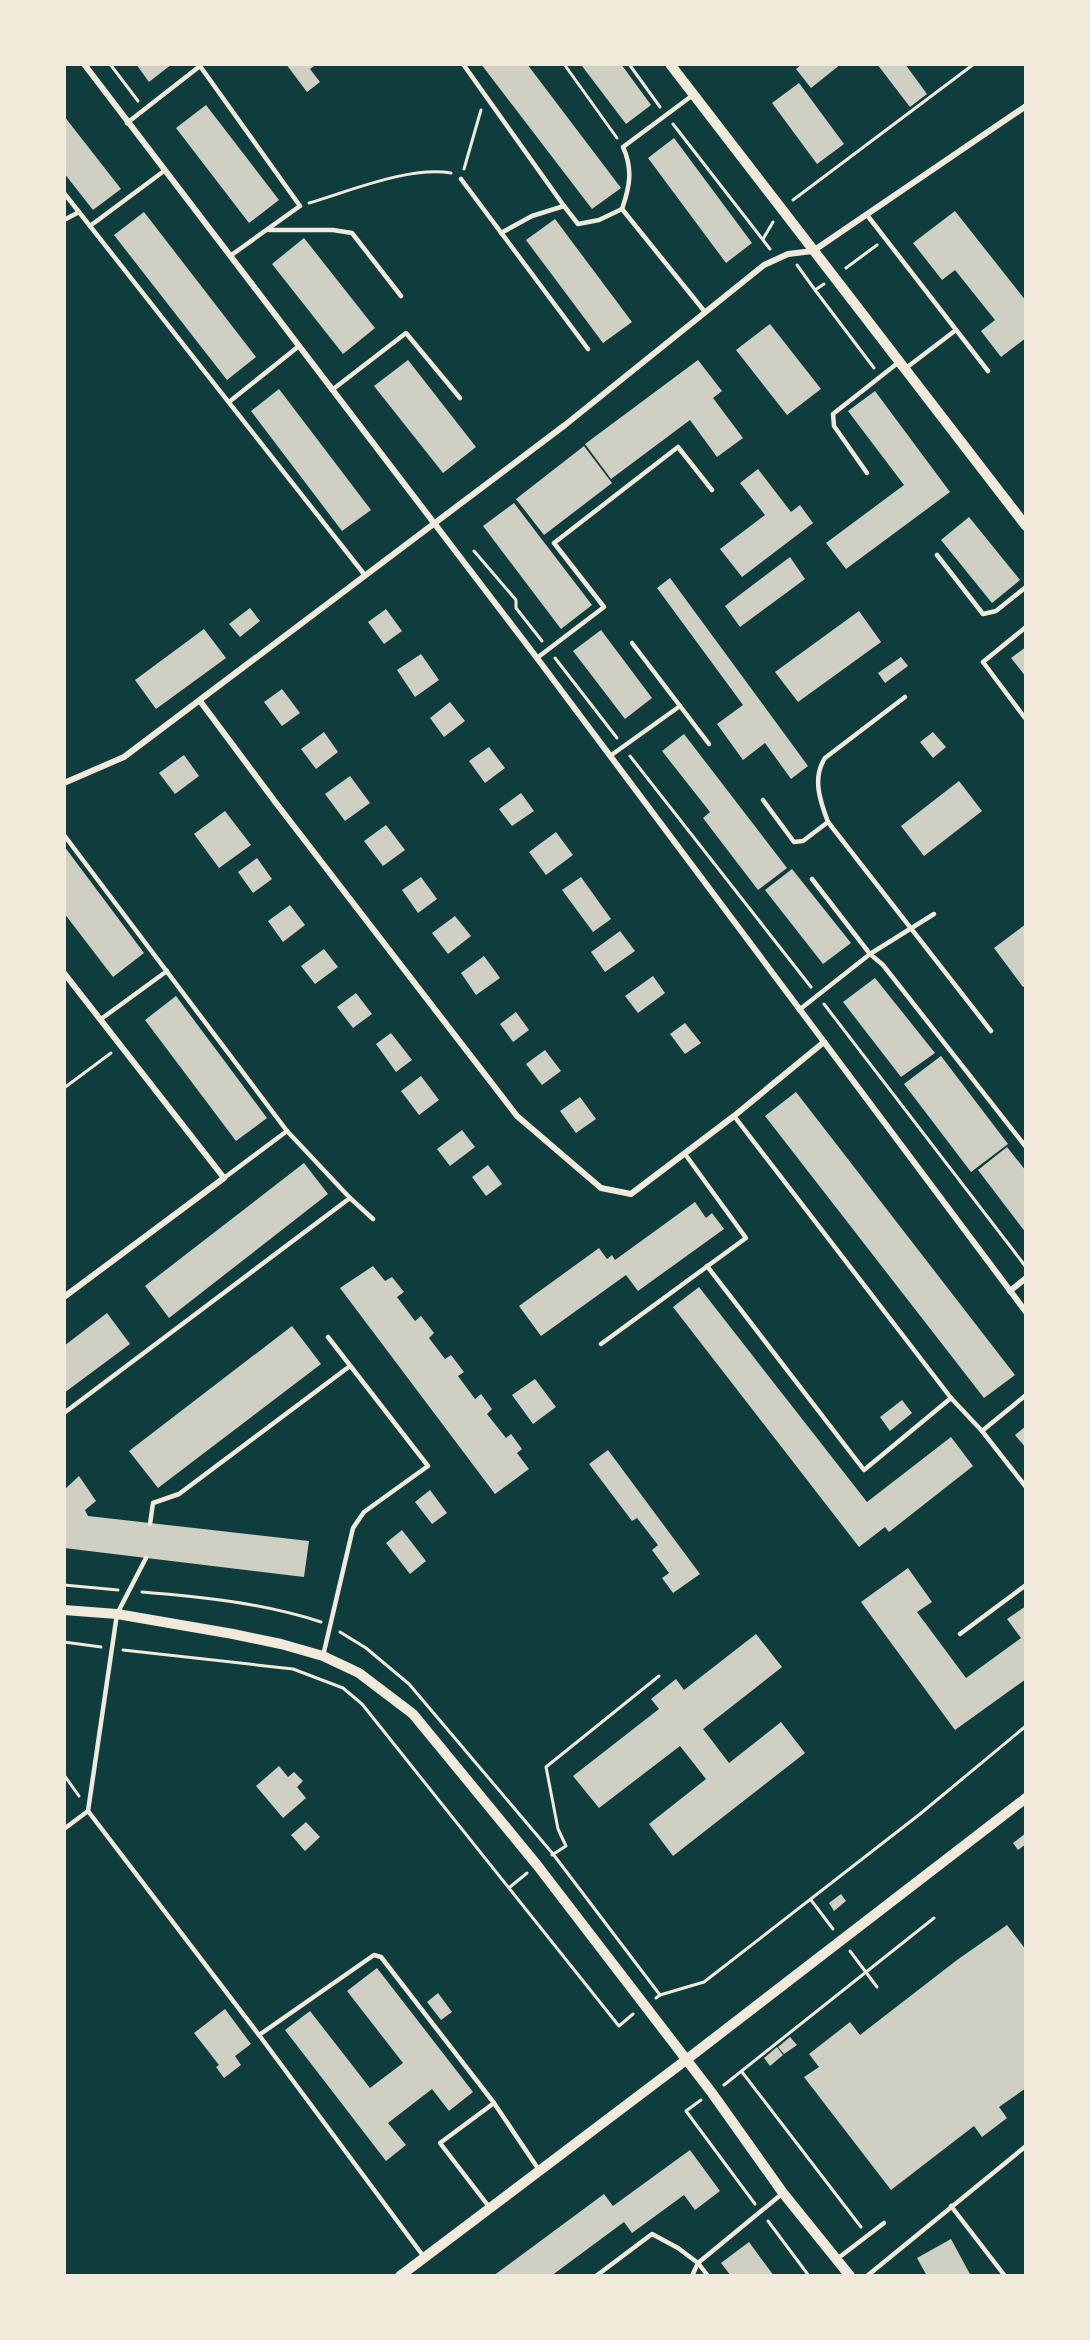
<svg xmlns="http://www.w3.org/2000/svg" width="1090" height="2340" viewBox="0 0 1090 2340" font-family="'Playfair Display',serif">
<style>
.building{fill:#cfcfc3}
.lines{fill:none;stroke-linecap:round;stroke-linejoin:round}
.path{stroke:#f1e9da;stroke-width:3}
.service{stroke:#f1e9da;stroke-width:4.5}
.minor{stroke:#f1e9da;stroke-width:6}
.tertiary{stroke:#f1e9da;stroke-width:10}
</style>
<rect width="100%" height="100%" fill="#0f3d3e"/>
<g class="building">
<path d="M136 64H172L149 82Z"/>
<path d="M286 64H317L310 69 320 82 307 92Z"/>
<path d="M481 64H527L621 188 592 209Z"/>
<path d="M585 64H621L651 105 626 124 582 66Z"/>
<path d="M802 64H841L811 88 796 69Z"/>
<path d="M877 64H905L927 94 910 107Z"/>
<path d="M799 83 844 144 817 164 772 103Z"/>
<path d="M206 105 279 200 249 223 176 128Z"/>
<path d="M64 116 121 189 93 210 64 173Z"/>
<path d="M674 138 752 243 726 263 648 158Z"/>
<path d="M955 211 1026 301V338L1001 357 981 331 995 320 955 270 942 280 913 243Z"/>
<path d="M144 212 256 357 227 380 114 235Z"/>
<path d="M555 219 632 322 603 343 526 240Z"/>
<path d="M304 238 375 328 343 354 272 264Z"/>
<path d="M770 324 821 389 787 415 736 350Z"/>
<path d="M408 360 476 447 443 473 374 386Z"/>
<path d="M698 360 722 391 713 398 743 438 717 457 690 420 611 479 585 444Z"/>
<path d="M279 389 371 510 342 531 251 411Z"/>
<path d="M875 391 950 492 846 569 826 543 904 485 848 411Z"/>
<path d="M584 446 612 483 544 535 516 499Z"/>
<path d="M758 469 791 512 800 505 813 523 742 577 720 549 765 515 740 483Z"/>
<path d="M514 503 592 605 561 629 483 526Z"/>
<path d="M969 517 1020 580 992 603 941 540Z"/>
<path d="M790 557 805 579 740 627 725 606Z"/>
<path d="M670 578 808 766 791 779 765 743 743 760 717 724 743 705 657 588Z"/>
<path d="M250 608 260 621 240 637 229 624Z"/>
<path d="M386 609 402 631 384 644 368 622Z"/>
<path d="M859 611 881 642 798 702 775 672Z"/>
<path d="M204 629 226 658 156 709 135 680Z"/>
<path d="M601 630 652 698 625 719 573 651Z"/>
<path d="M1026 647V677L1011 658Z"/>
<path d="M421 654 439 680 415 697 397 670Z"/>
<path d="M901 657 908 666 885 683 878 673Z"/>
<path d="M282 689 300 713 282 726 264 702Z"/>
<path d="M450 702 465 721 444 737 430 718Z"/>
<path d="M324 732 338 752 316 769 301 749Z"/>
<path d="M933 732 946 747 933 758 920 742Z"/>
<path d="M684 734 787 868 758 890 703 818 710 812 662 751Z"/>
<path d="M489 747 505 768 485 783 469 761Z"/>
<path d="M184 755 199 776 175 794 159 773Z"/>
<path d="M350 776 370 803 345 821 325 794Z"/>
<path d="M959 781 982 811 924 856 901 826Z"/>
<path d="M521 793 534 811 512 826 499 809Z"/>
<path d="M225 811 251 845 219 868 194 834Z"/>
<path d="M386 825 405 850 383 866 364 841Z"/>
<path d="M556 832 573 855 546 875 529 852Z"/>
<path d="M64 846 144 953 113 977 64 913Z"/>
<path d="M257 858 272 879 253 893 238 872Z"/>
<path d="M792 869 851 943 823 964 765 890Z"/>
<path d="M421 877 437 899 418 913 402 890Z"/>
<path d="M581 877 611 919 593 932 562 890Z"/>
<path d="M290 905 305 925 283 942 268 921Z"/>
<path d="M455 916 471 936 448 954 432 933Z"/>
<path d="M1026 924V985L1023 987 994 948Z"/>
<path d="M620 931 635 951 605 972 591 952Z"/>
<path d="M324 949 338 967 315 984 301 966Z"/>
<path d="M484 956 500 978 476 995 461 973Z"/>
<path d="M653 976 665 993 638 1013 625 996Z"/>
<path d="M875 978 935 1053 901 1077 843 1002Z"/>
<path d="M356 993 372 1014 353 1028 337 1007Z"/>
<path d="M176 996 267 1118 236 1141 145 1020Z"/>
<path d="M516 1012 529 1030 513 1042 500 1024Z"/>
<path d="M685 1023 701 1043 685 1054 670 1034Z"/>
<path d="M391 1033 412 1060 396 1072 376 1044Z"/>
<path d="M545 1050 561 1071 542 1085 526 1064Z"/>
<path d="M941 1056 1008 1144 971 1172 904 1084Z"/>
<path d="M421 1076 439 1100 419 1115 401 1091Z"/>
<path d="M796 1092 1015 1375 984 1398 765 1116Z"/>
<path d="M580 1097 596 1119 576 1133 560 1111Z"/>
<path d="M462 1130 475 1147 450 1166 437 1149Z"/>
<path d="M1007 1147 1026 1171V1233L978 1170Z"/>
<path d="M304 1163 328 1194 169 1318 145 1286Z"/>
<path d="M488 1165 502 1184 486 1196 472 1177Z"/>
<path d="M695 1202 706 1218 712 1213 724 1229 638 1291 626 1275 541 1336 519 1306 599 1248 607 1259 612 1255 615 1260Z"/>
<path d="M373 1266 385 1281 392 1277 404 1292 397 1297 415 1321 421 1316 434 1333 429 1338 445 1359 451 1355 464 1372 458 1376 475 1399 481 1394 492 1409 487 1414 506 1438 511 1434 522 1449 517 1453 529 1469 495 1494 340 1288Z"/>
<path d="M699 1287 867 1502 951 1437 973 1466 889 1532 885 1527 859 1547 673 1307Z"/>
<path d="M107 1313 130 1344 64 1393V1346Z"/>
<path d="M292 1326 321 1364 158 1488 129 1451Z"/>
<path d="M535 1379 556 1407 533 1424 512 1395Z"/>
<path d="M902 1400 912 1413 890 1431 880 1417Z"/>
<path d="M1026 1426V1448L1015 1435Z"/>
<path d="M608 1450 700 1574 673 1593 662 1578 669 1573 652 1550 658 1545 637 1518 632 1521 589 1464Z"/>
<path d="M79 1476 96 1501 85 1510 88 1516 309 1541 304 1577 64 1548V1490Z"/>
<path d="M430 1490 447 1513 432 1524 415 1502Z"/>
<path d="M402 1530 426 1561 410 1574 386 1543Z"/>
<path d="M908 1568 932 1602 917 1612 966 1678 1021 1638 1007 1619 1026 1606V1679L955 1730 861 1602Z"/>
<path d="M756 1634 782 1667 703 1729 729 1763 781 1722 805 1753 673 1856 649 1824 706 1779 680 1746 599 1808 573 1776 659 1709 651 1699 676 1679 684 1690Z"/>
<path d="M279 1766 288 1777 294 1772 303 1781 297 1787 306 1798 283 1818 256 1786Z"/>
<path d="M306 1822 320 1837 305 1851 291 1835Z"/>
<path d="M1026 1833V1844L1018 1850 1013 1843Z"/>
<path d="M841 1894 846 1901 834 1911 829 1903Z"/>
<path d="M1007 1925 1026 1950V2088L999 2107 1007 2118 982 2137 974 2126 891 2190 804 2077 819 2067 809 2054 850 2022 860 2035 957 1960Z"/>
<path d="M377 1968 473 2092 449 2111 432 2089 388 2123 406 2145 386 2161 285 2030 310 2011 370 2088 403 2063 347 1991Z"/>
<path d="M438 1993 452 2012 441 2020 427 2002Z"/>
<path d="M225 2009 251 2044 235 2056 241 2065 224 2078 216 2067 219 2065 194 2033Z"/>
<path d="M790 2037 797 2045 784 2054 778 2047Z"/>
<path d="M777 2047 783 2055 770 2066 764 2058Z"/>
<path d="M690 2150 720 2191 695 2210 684 2195 632 2233 624 2222 551 2276H493L604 2194 613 2206Z"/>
<path d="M951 2239 971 2276H927L917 2258Z"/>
<path d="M749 2242 757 2253 774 2276H731L721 2263Z"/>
</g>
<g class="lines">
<g class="path">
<path d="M110 64 138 101"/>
<path d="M564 64 617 138"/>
<path d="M629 64 660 107"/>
<path d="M673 124 770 249"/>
<path d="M464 169 481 110"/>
<path d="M793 200 974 64"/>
<path d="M309 203C350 191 409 166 451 173"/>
<path d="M763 239 773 222"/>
<path d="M797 265 815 290"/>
<path d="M846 268 877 245"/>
<path d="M824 284 815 290 874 368"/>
<path d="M474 551 516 600V608L542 641"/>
<path d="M555 658 617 738"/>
<path d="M630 756 811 987"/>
<path d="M824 1004 1026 1267"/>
<path d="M64 1088 111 1053"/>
<path d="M64 1585 118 1590"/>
<path d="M142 1592C203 1597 263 1603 321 1622"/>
<path d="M340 1632 366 1648 409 1684 553 1854 660 1995 656 1998"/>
<path d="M64 1642 101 1647"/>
<path d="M123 1650 293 1669 343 1688 362 1704 619 2026 633 2014"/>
<path d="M64 1775 79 1796"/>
<path d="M552 1855 566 1846 558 1829 546 1767 659 1676"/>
<path d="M510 1887 527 1873"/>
<path d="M811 1900 833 1929"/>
<path d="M850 1951 877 1987"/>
<path d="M660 1995 704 1982 920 1814 1026 1726"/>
<path d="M742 2072 861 2227"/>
<path d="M724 2085 934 1918"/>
<path d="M701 2100 686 2111 755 2204"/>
<path d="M768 2221 809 2276"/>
</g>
<g class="service">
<path d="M463 64 564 206"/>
<path d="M127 123 200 66 300 206 230 256"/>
<path d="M461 179 588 349"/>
<path d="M64 193 364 574"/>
<path d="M622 209 705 312"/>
<path d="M867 215 988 371"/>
<path d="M64 220 79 212"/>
<path d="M90 226 164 171"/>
<path d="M269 230H333L352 233 401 296"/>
<path d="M501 233 532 216 564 206 578 224 599 220 622 209C630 186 633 169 623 147L693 95"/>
<path d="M906 368 956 330"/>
<path d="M332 390 406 333 460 398"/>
<path d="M229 402 299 346"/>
<path d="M867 473 834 426 833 414 899 362"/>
<path d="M937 555 983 614 996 611 1026 587"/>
<path d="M632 643 709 744"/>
<path d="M537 658 604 607 554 543 678 447 712 490"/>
<path d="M905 697 825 758C812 778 820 801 828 822L991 1031"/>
<path d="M1025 718 983 662 1026 627"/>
<path d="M610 756 680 706"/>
<path d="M763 800 794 842 803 841 828 822"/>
<path d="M64 835 287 1131 350 1198"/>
<path d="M812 879 870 954 883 965 1026 1147"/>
<path d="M799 1010 870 954 934 914"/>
<path d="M101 1019 167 971"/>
<path d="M734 1116 951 1398 982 1431 1026 1487"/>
<path d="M224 1178 287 1131"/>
<path d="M707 1266 864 1470 951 1398"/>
<path d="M601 1344 746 1238 685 1154"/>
<path d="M64 1413 350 1198 373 1219"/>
<path d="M982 1431 1026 1395"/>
<path d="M150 1524 153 1503 179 1494 350 1366"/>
<path d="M960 1634 1026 1585"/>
<path d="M323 1656 353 1528 364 1512 428 1466 328 1337"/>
<path d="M88 1811 259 2035 424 2257"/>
<path d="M64 1829 88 1811 117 1614 146 1558"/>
<path d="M259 2035 374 1955 381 1957 494 2103 539 2170"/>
<path d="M951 2206 1005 2276"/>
<path d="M490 2208 440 2143 494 2103"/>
<path d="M837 2259 884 2223"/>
<path d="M596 2276 652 2234 678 2248 698 2263 692 2276"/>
<path d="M708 2276 698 2263 783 2193"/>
<path d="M867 2276 1026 2146"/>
</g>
<g class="minor">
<path d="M84 64 537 658 1026 1312"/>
<path d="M200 701 276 803 517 1116 601 1188 631 1194 734 1116 824 1042"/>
<path d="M64 783 124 757 565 425 764 265 788 254 813 251 1026 106"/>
<path d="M64 973 224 1178 64 1297"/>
<path d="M1010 1291 1026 1278"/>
</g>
<g class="tertiary">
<path d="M670 64 1026 526"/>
<path d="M64 1610 117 1614 233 1634 281 1644 323 1656 359 1673 413 1714 537 1865 712 2093 783 2193 850 2276"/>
<path d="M400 2276 686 2060 1026 1798"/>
</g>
</g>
<rect width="1090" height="2340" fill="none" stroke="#f1e9da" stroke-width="132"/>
</svg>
